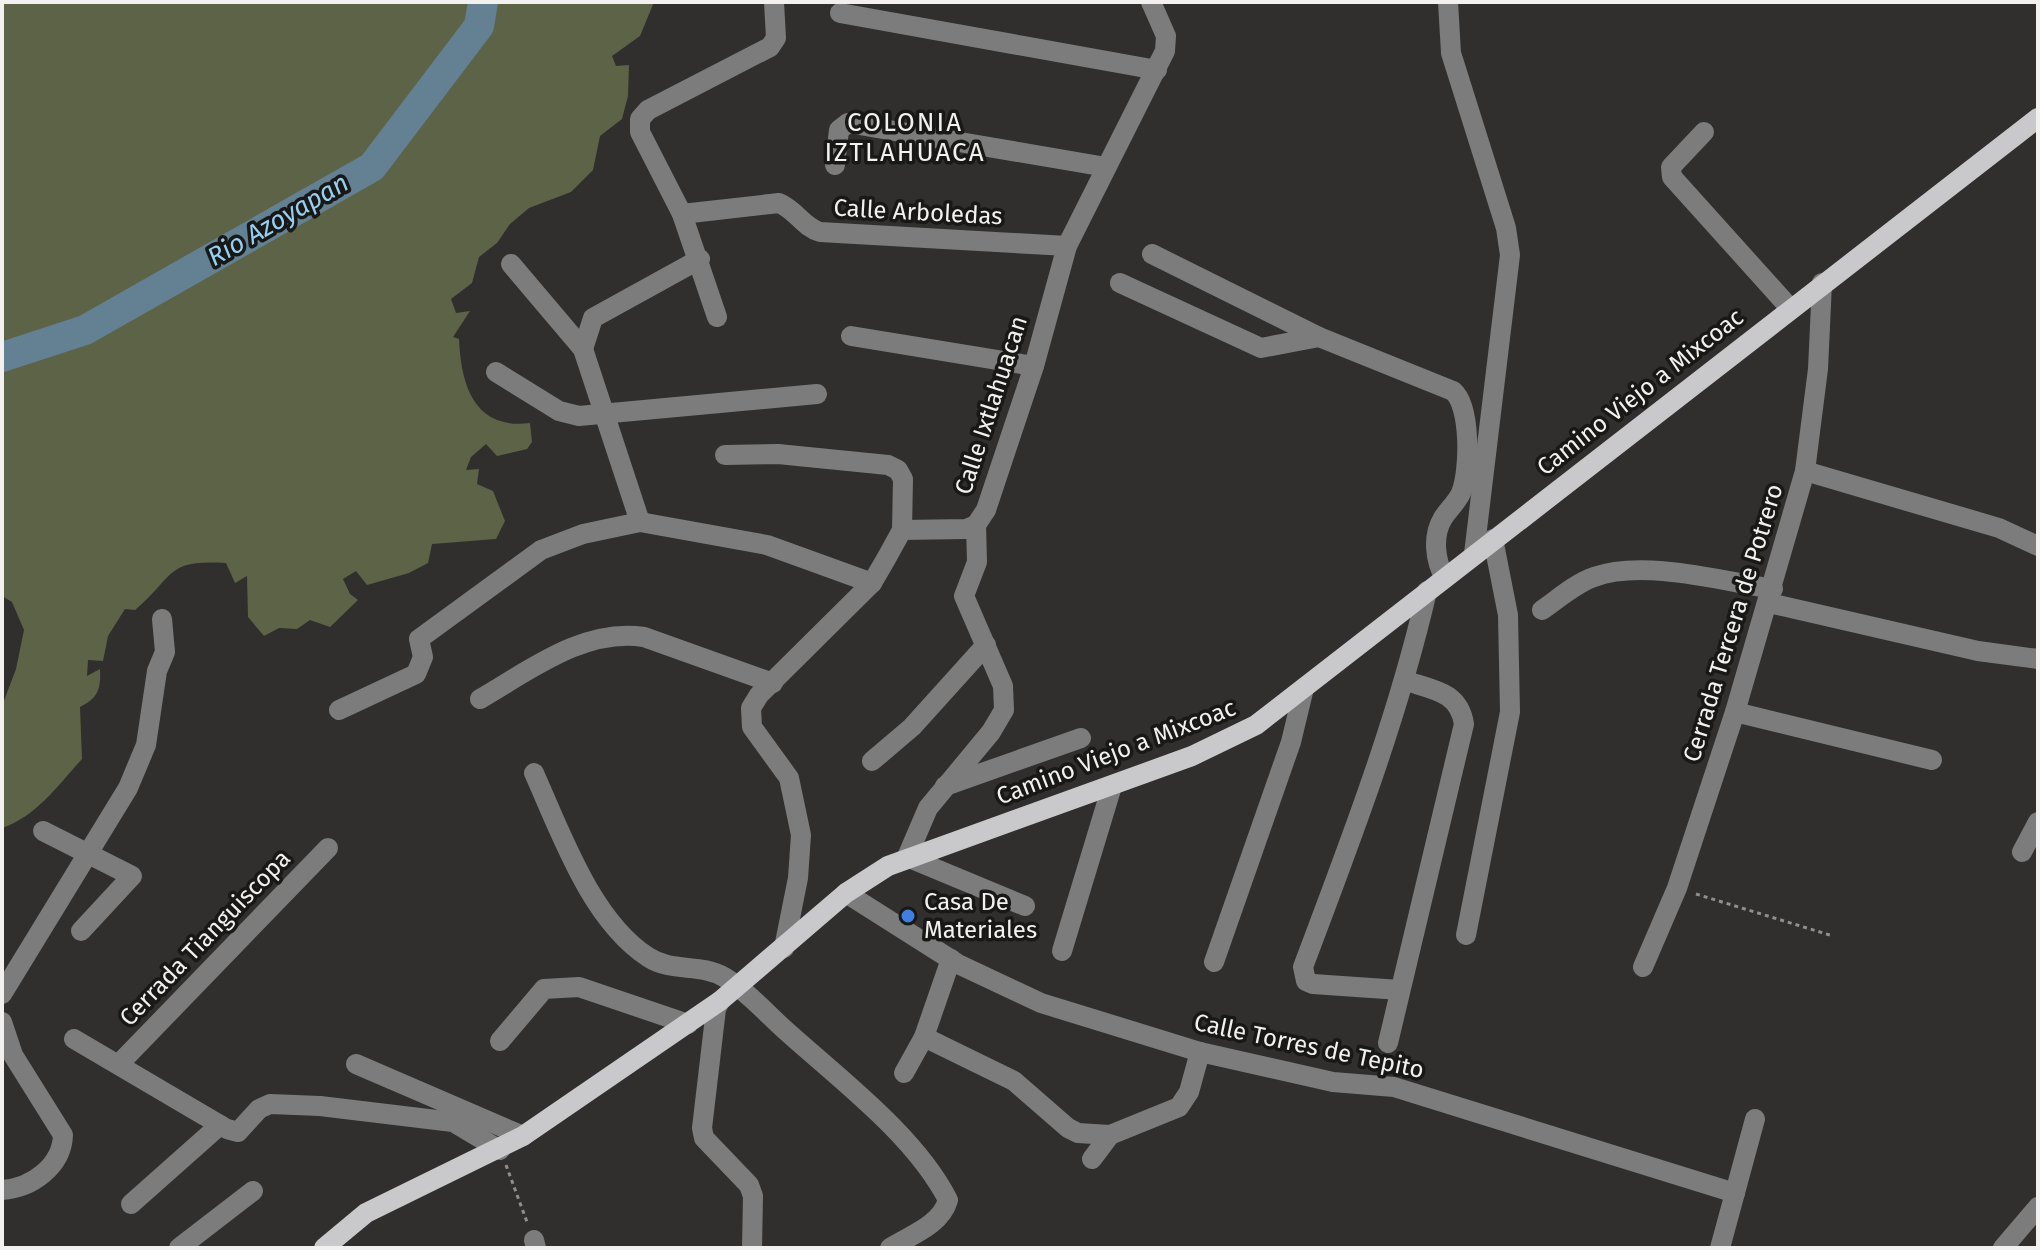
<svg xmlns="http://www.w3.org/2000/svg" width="2040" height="1250" viewBox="0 0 2040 1250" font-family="'Fira Sans',sans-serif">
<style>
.forest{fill:#5c6347}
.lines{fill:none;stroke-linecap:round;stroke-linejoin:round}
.river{stroke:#638193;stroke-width:30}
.path{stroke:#908f8d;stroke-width:3;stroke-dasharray:4 4;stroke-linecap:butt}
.minor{stroke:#7c7c7d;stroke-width:20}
.major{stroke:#c9c8cb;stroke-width:20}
.shop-dot{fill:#3f7fe0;stroke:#181816;stroke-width:3}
.labels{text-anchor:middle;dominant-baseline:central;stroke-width:7;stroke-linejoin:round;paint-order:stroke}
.street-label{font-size:24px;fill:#f2f1ef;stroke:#181816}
.poi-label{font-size:24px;fill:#f2f1ef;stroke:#181816;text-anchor:start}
.neighbourhood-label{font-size:26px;letter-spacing:2px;fill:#f2f1ef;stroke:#181816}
.water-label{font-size:26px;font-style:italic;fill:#97cff0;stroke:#181816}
</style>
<rect width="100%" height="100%" fill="#302f2d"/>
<path class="forest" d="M2 2H654L640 36 612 56 616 66 629 65 628 96 622 119 600 136 593 170 571 192 529 208 510 224 497 243 479 257 472 283 451 299 456 313 470 311 453 337 459 339C461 385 474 430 530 423L532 442 527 449 497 456 486 444 471 457 466 470 479 469 477 484 493 491 505 521 496 539 432 544 428 563 409 573 367 585 356 571 343 579 350 594 358 600 330 627 310 620 297 629 279 628 264 636 248 617 247 576 235 583 226 563C165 559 175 576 135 610L125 609 108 636 103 661 88 660 87 676 100 669C101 689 98 698 80 707L82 759C58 785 37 816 2 828V706L16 669 24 630 12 602 2 596Z"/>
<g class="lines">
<path class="river" d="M2 357 85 330 372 167 479 26 483 2"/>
<g class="path">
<path d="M1696 894 1833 936"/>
<path d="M506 1165 527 1222"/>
</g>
<g class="minor">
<path d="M1448 2 1451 53 1506 228 1510 255 1474 554"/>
<path d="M840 13 1157 70"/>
<path d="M1704 132 1671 167 1672 177 1789 307"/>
<path d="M835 165 839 130 848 123 1106 167"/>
<path d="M682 214 779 203C796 210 803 227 820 232L1067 246"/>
<path d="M1152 254 1319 337 1453 391C1471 406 1470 471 1461 493 1457 502 1448 510 1443 518 1432 536 1435 561 1445 578"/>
<path d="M511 264 583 349 640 522"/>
<path d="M1120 283 1261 348 1319 337"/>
<path d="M717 317 682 214 640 132V119L648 110 770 47 776 38 774 2"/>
<path d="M851 336 1034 366"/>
<path d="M583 349 593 318 700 259"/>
<path d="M496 372 559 411 579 416 817 394"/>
<path d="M725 455 778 454 888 465 898 470 903 479 902 530 886 559 872 583 759 695 751 708 752 727 789 778 801 835 798 878 784 948"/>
<path d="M1805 471 1999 528 2038 546"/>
<path d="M976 525 977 562 964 596 1003 686 1004 710 991 732 928 808 907 857 1025 906"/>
<path d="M902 530 966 529 976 525 986 510 1034 366 1067 246 1165 51 1166 36 1151 2"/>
<path d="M1769 603 1978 651 2038 659"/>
<path d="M1542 610C1558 599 1576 583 1594 577 1643 559 1722 581 1773 589"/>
<path d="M480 699C530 670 584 628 644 637L773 683"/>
<path d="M339 710 416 674 423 657 419 639 541 550 583 534 640 522 767 545 872 583"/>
<path d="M1735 712 1932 760"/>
<path d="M872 761 912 727 986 645"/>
<path d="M534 773C561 833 591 920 648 957 672 973 700 963 724 977 746 990 765 1012 784 1029 838 1078 915 1135 948 1200 941 1225 911 1235 890 1248"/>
<path d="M945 786 1081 738"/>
<path d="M43 831 132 876 81 931"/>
<path d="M2022 852 2038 822"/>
<path d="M846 893 958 964 1041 1003 1200 1052 1333 1082 1394 1087 1735 1193"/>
<path d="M1466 935 1510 712 1508 615 1493 539"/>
<path d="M1062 951 1112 786"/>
<path d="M951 959 924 1037 1014 1081 1068 1128 1078 1133 1110 1135"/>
<path d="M1214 962 1291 742 1304 688"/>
<path d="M1643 967 1677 888 1735 712 1805 471 1818 369 1822 283"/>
<path d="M1400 990 1313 984 1306 981 1303 967C1350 842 1397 721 1427 591"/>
<path d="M2 994 128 788 146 745 157 671 165 652 162 619"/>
<path d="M720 1001 716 1009 702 1128 704 1138 749 1185 753 1196 752 1248"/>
<path d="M2 1022 13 1055 63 1135C62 1166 32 1188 2 1190"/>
<path d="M74 1039 227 1129 238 1132 259 1109 270 1104 320 1106 453 1122 500 1150"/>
<path d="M500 1041 544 989 579 987 688 1024"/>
<path d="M1388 1043 1464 724C1459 692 1434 690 1406 681"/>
<path d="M119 1064 328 848"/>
<path d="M356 1064 523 1136"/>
<path d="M904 1073 924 1037"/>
<path d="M1092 1159 1110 1135 1179 1107 1189 1092 1200 1052"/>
<path d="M131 1204 220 1125"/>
<path d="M534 1240 536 1248"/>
<path d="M179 1248 253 1191"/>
<path d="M1720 1248 1755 1119"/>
<path d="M2003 1248 2038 1207"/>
</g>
<path class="major" d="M324 1248 366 1213 523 1136 720 1001 846 893 888 866 1192 756 1256 725 2038 118"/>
</g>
<circle class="shop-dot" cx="908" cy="916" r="8"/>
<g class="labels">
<g class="street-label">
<text transform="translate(918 212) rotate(3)">Calle Arboledas</text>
<text transform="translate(1640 392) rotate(-38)">Camino Viejo a Mixcoac</text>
<text transform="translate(991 405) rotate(-72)">Calle Ixtlahuacan</text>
<text transform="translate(1733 623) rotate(-73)">Cerrada Tercera de Potrero</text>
<text transform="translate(1116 752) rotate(-21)">Camino Viejo a Mixcoac</text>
<text transform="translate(205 938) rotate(-46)">Cerrada Tianguiscopa</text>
<text transform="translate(1309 1046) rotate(12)">Calle Torres de Tepito</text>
</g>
<g class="poi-label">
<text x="924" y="902">Casa De<tspan x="924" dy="28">Materiales</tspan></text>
</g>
<g class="neighbourhood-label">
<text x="905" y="122">COLONIA<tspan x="905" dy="30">IZTLAHUACA</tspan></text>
</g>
<g class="water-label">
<text transform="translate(278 220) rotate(-30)">Rio Azoyapan</text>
</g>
</g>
<rect width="2040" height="1250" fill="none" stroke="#f2f1ef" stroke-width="8"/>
</svg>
